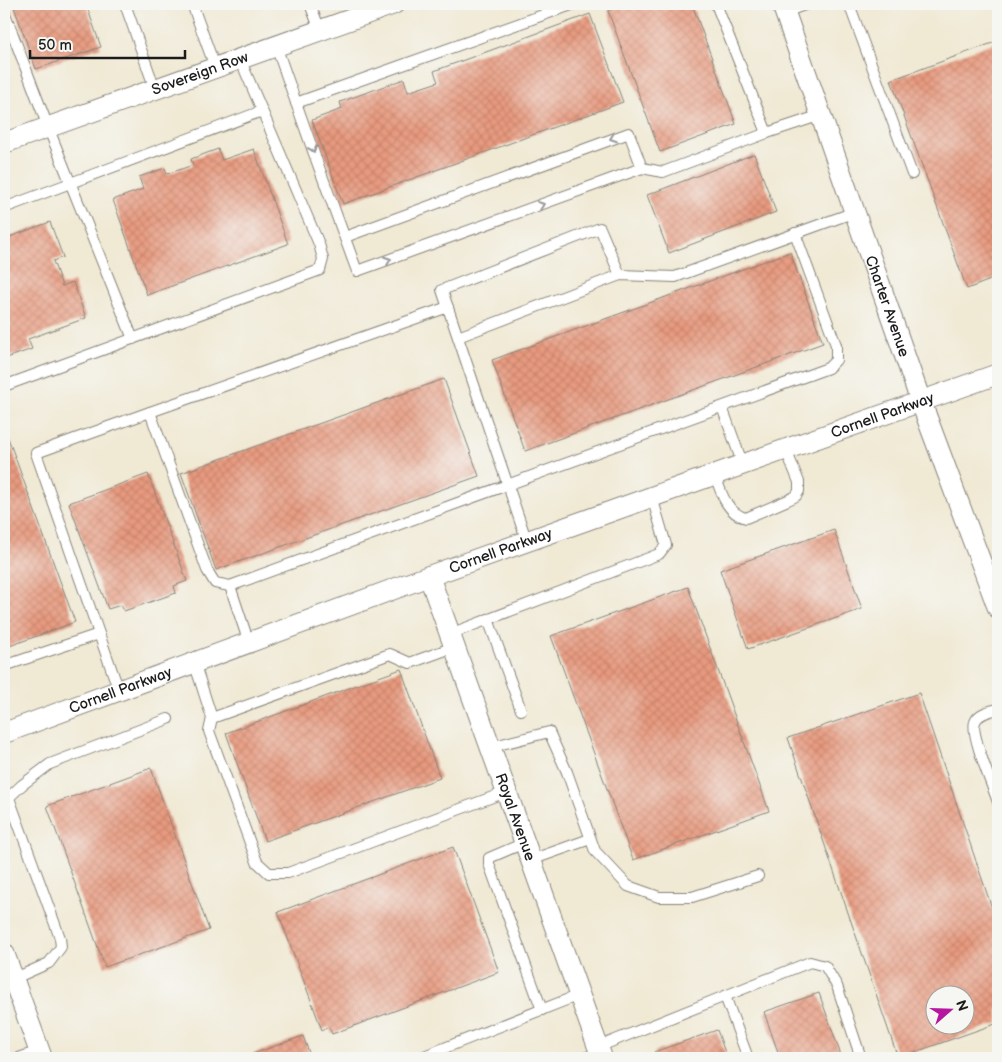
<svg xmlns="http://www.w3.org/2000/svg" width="1002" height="1062" viewBox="0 0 1002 1062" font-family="'Balsamiq Sans',sans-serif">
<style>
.building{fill:url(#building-cross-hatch);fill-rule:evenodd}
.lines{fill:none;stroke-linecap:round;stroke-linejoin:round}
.service-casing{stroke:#868278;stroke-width:12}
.minor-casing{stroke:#868278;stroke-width:22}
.service{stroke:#fff;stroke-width:10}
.minor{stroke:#fff;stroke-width:20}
.oneway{stroke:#999}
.labels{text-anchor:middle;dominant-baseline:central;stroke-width:4;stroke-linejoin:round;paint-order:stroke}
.street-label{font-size:15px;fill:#1c1c1c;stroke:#f6f6f2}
</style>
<defs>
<pattern id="building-cross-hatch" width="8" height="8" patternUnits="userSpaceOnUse" patternTransform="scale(1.25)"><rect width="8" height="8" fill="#e89a7f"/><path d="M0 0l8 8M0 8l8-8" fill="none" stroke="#c6846d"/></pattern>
</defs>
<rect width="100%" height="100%" fill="#f6f6f2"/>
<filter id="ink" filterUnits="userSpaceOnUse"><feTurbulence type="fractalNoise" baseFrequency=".02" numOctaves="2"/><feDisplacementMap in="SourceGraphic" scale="10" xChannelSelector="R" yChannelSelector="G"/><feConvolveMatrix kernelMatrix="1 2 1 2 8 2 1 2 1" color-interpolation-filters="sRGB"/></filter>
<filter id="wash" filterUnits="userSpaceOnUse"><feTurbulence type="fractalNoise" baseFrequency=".0096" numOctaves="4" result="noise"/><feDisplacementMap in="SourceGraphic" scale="20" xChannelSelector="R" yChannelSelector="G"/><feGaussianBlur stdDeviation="1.12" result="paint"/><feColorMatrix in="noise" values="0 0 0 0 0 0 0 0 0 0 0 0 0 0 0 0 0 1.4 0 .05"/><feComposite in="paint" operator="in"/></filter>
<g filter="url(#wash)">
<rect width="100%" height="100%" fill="#f0e9d4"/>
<g id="blocks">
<g class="building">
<path d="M13 4H86L101 47 36 69Z"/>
<path d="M628 4H692L736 124 660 152 608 11Z"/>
<path d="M590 14 623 102 343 204 312 120 342 109 340 102 404 79 408 92 438 82 434 71Z"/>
<path d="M998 41V277L967 289 891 80Z"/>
<path d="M218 149 222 160 254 149 288 244 147 295 113 200 143 189 139 177 165 168 167 174 193 165 191 159Z"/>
<path d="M754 154 776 212 669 253 647 195Z"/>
<path d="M50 222 63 257 53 261 62 286 73 282 86 318 28 339 32 349 4 359V239Z"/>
<path d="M790 252 823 343 525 451 492 360Z"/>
<path d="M444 379 479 476 216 570 181 473Z"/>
<path d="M7 435 75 622 4 648V436Z"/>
<path d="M148 474 187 581 174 586 176 593 124 611 121 605 108 609 69 503Z"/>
<path d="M834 530 862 609 748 649 720 570Z"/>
<path d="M688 587 769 811 633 860 551 636Z"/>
<path d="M401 669 440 778 265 841 226 733Z"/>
<path d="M919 693 998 926V1023L898 1058 788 738ZM934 994H964V1024H934Z"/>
<path d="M151 768 209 930 105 967 47 806Z"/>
<path d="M453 847 499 972 332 1034 329 1027 322 1030 278 912Z"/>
<path d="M819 993 842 1058H780L764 1012Z"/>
<path d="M717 1030 727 1058H656L654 1052Z"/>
<path d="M303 1036 311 1058H242Z"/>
</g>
</g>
</g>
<g filter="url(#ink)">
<use href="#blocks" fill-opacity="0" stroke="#868278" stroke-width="1"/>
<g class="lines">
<g class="service-casing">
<g id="service">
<path d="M125 4 155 89"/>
<path d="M192 4 215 67"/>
<path d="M310 4 320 30"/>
<path d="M716 4 767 133 821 115"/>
<path d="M849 4 912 174"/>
<path d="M4 11 48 127 133 339"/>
<path d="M785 12 807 4"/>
<path d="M276 46C302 121 329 196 357 271L642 168 629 133 345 237"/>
<path d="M296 103 574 4"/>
<path d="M642 168 663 172 767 133"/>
<path d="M4 208 262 111"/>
<path d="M448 307 150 412 207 570 215 583 230 586 828 368 836 360V345L795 233"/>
<path d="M458 337 620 275 675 277 855 212"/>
<path d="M4 386 320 270 323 259 319 244 240 59"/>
<path d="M722 407 743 465"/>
<path d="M715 475C721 492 726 513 746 518L788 500 796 496 799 491V482L786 450"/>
<path d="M527 542 442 290 600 228 620 275"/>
<path d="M230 586 249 643"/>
<path d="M488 619 521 710"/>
<path d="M450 634 659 554 666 545 652 497"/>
<path d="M454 647 410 663 390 654 212 718 209 731 257 862 269 873H288L506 792"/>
<path d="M194 662 212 718"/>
<path d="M4 666 99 634"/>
<path d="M119 691 36 453 150 412"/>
<path d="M998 709C990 711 978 713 975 722 970 734 993 787 998 802"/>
<path d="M490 747 549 732 567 772 595 851 628 886 659 897H692L758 876"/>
<path d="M9 798 60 938 61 947 49 963 13 979"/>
<path d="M4 802 22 785 50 764 168 719"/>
<path d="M524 843 489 858V864L542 1010"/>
<path d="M531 860 590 839"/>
<path d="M725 996 810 962 825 966 837 986 861 1058"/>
<path d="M598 1047 725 996 748 1058"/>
<path d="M19 1058 39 1051"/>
<path d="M419 1058 579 995"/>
<path d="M584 1058 600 1053"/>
</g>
</g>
<g class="minor-casing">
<g id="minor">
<path id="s1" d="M782 4 921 402 998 608"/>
<path id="s2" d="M4 143 394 4"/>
<path id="s3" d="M429 576 602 1058"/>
<path id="s4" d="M4 733 429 576 998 374"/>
<path d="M4 953 42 1058"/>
</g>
</g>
<use href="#service" class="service"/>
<use href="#minor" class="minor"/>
</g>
<defs><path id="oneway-chevron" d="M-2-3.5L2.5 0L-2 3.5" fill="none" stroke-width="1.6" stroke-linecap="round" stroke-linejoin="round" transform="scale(1.25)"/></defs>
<g class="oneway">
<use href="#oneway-chevron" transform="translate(613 138) rotate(160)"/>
<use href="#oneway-chevron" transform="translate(313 149) rotate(70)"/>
<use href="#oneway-chevron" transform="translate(541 205) rotate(-20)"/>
<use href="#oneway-chevron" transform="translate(388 260) rotate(-20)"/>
</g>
</g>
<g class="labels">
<g class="street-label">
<text stroke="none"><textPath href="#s2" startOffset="208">Sovereign Row</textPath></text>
<text stroke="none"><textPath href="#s1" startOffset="320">Charter Avenue</textPath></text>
<text stroke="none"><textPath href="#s4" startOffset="934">Cornell Parkway</textPath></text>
<text stroke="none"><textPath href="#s4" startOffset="529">Cornell Parkway</textPath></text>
<text stroke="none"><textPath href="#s4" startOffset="124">Cornell Parkway</textPath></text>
<text stroke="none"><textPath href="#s3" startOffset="256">Royal Avenue</textPath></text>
</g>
</g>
<rect width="1002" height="1062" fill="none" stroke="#f6f6f2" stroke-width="20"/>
<g transform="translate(950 1010) rotate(70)"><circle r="24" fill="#f6f6f2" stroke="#9f9f9c"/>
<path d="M0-4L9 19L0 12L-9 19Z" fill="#b5179e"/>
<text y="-8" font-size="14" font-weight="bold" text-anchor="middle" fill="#1c1c1c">N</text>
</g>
<path d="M30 50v8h155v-8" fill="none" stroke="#1c1c1c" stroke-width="2.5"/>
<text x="38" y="50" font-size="15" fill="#1c1c1c" stroke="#f6f6f2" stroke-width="4" paint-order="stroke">50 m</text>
</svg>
